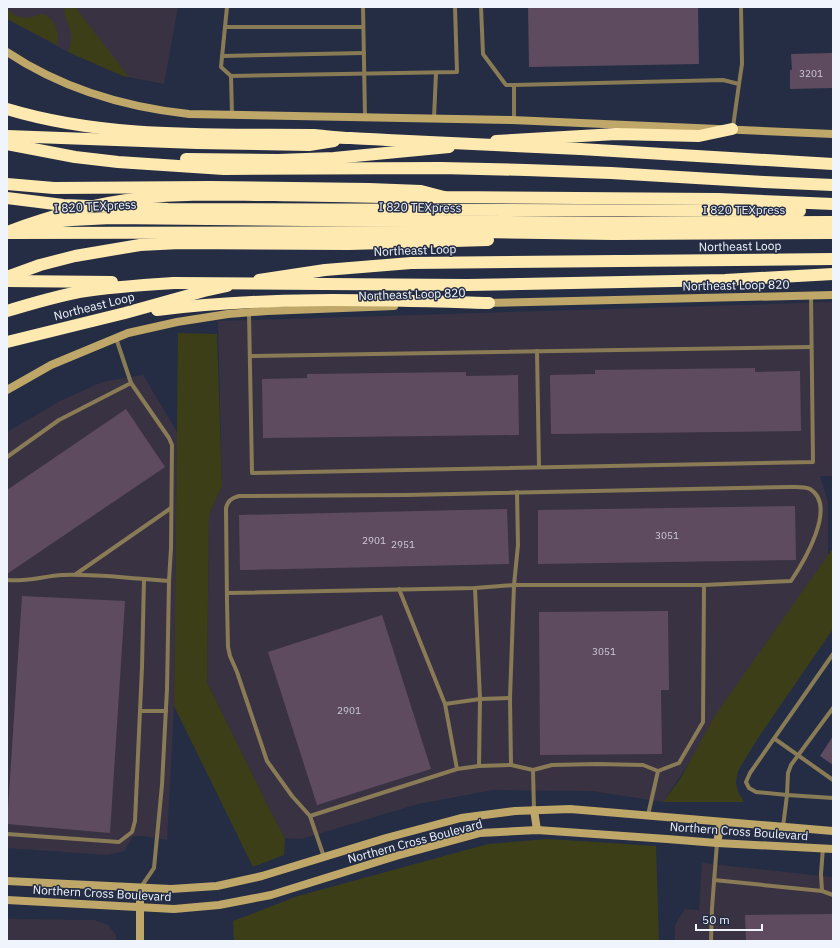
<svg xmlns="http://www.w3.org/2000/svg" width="840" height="948" viewBox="0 0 840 948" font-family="'IBM Plex Sans',sans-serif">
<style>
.industrial{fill:#393242}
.green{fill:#3c3e18}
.building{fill:#5e4b60}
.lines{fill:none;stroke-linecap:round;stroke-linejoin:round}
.lane{stroke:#897b55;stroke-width:4}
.secondary{stroke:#bea769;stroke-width:8}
.highway{stroke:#fee9b1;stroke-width:12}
.highway-bridge{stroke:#fee9b1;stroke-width:12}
.labels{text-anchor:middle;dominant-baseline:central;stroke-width:3;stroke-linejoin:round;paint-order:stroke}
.number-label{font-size:10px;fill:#cccad6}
.street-label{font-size:12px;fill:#f0f4fd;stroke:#242d43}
</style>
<rect width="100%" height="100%" fill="#242d43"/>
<g class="industrial">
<path d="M7 7H178L164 84 123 76 68 52 7 19Z"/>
<path d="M833 302V476H820L828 502V556L663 802 592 791 493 790 418 804 302 839 285 838 271 812 207 682 209 515 222 486 218 321Z"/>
<path d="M143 375 177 432 174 706 167 840 145 836H133L124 851 107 855 7 848V432L60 401 102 382Z"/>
<path d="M702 863 833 877V941H675V925L685 909 699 910Z"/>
<path d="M7 919 94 920 108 925 116 935V941H7Z"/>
</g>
<g class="green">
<path d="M65 7H75L129 77 123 76 68 52C72 44 72 34 69 26 66 18 63 15 65 7Z"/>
<path d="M7 8C13 16 22 19 32 17 36 16 38 14 42 14 54 16 61 35 57 45L7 19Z"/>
<path d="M178 333 217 334 222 486 209 515 207 682 271 812 285 838 284 855 253 867 174 706Z"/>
<path d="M833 548V629L758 738 738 771 736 782 738 792 744 802H663L680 779 716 714Z"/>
<path d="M548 839 656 846 659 941H234L233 921 298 896 488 844Z"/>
</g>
<g class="building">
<path d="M528 7H698L699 64 529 67Z"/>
<path d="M833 53V88L790 89V70H792L791 54Z"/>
<path d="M755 368V372L800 371 801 431 551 434 550 375 595 374V370Z"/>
<path d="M466 372V376L518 375 519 435 263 438 262 379 307 378V374Z"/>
<path d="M126 409 165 467 7 574V490Z"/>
<path d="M795 506 796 560 538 564V510Z"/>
<path d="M507 509 509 564 240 570 239 515Z"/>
<path d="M22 596 125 601 110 833 7 824Z"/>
<path d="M668 611 669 690H661L662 754 540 755 539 612Z"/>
<path d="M382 615 431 769 317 805 268 652Z"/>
<path d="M833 736V765L820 756Z"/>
<path d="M832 914V941H746L745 915Z"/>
</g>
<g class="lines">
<g class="lane">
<path d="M227 7 221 67 231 76 232 115"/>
<path d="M363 7 365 117"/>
<path d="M481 7 483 54 506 85H514V120"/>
<path d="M225 27H363"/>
<path d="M222 56 364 53"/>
<path d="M231 76 457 72 455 7"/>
<path d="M739 84 742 64 741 7"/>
<path d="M514 85 723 80 739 84 733 127"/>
<path d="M434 118 436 73"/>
<path d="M249 313 252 473 813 462 811 295"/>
<path d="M116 338 131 383"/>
<path d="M537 351 539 467"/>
<path d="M250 356 811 347"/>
<path d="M7 457 59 420 131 383 169 438 172 445 171 548 169 581 167 689 162 785 154 868 141 887"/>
<path d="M517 492 518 545 514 585H704"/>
<path d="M76 574 171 508"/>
<path d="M7 580C26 582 44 576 63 575 90 574 117 577 144 579"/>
<path d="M475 588 480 699 479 766"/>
<path d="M399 589 445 704 457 769"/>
<path d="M227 593 475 588 514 585 510 698 511 765 533 770 534 810"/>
<path d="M833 654 750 773 746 782 749 788 756 792 787 795 788 773 791 765 833 708"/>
<path d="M445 704 480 699 510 698"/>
<path d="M140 711H166"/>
<path d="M775 739 833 780"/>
<path d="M533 770 552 765 597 764 643 765 658 771"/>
<path d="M310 816 457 769 479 766 511 765"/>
<path d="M783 827 787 795 833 798"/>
<path d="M7 834 119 842 132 832 135 821 142 667 144 579 169 581"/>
<path d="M324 857 310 816 292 796 267 761 237 672 230 656 228 647 227 602 226 508C228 500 232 498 239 496L406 495 789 487C795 487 804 486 810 489 838 506 803 563 791 581L704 585 703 722 679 763 658 771 648 815"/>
<path d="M714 880 822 891 833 895"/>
<path d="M822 891 821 874 823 848"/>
<path d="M711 941 712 908 717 843"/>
</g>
<g class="secondary">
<path d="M7 52C61 88 124 107 189 114L512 120 833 134"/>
<path d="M484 303 833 295"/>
<path d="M7 390 51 365 128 333 177 322 228 314 267 311 394 306"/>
<path d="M534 810 537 830"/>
<path d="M717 843 721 822"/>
<path d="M7 881 171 889 217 886 262 876 386 838 461 818 515 811 570 809 833 831"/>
<path d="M7 900 174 909 219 905 271 895 396 856 480 833 537 830 667 839 717 843 833 849"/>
<path d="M140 941V888"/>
</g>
<g class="highway">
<path d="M7 109C106 139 212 134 314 135 326 136 339 138 351 138 363 139 375 139 387 140"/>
<path d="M7 136 197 143 309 145 334 141"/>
<path d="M496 141 616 134 699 136 732 129"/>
<path d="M7 144 75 157 118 162 224 169 441 168 526 170 611 173 764 182 833 185"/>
<path d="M580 149 833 164"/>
<path d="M186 159 278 160 334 158 449 147"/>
<path d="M7 184 54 188 210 187 369 189 421 191 444 197 718 199 833 204"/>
<path d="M7 198 63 205 168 209 800 211"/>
<path d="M42 223 72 220 111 218 620 223 833 222"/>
<path d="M7 233 480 232 613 234 833 233"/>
<path d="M7 277 40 265 75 256 140 245 180 243 349 244 488 240"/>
<path d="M259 280 325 270 411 263 833 259"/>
<path d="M7 281 112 282"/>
<path d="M467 285 725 280 833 274"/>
<path d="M157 310C268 296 377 300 489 303"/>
<path d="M7 311C30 304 54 297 79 292 110 287 142 285 174 283"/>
<path d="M7 342 125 313 204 291 227 286"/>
</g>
<g class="highway-bridge">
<path d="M387 140 580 149"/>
<path d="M7 232C50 216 96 203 142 198 186 193 230 195 275 195 331 196 388 198 444 197"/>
<path d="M174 283 467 285"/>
</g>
</g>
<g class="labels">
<g class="number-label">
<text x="811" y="73">3201</text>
<text x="667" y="535">3051</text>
<text x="374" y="540">2901</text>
<text x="403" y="544">2951</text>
<text x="604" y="651">3051</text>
<text x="349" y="710">2901</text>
</g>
<g class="street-label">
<text transform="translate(95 206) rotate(-3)">I 820 TEXpress</text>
<text transform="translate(420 207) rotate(1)">I 820 TEXpress</text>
<text x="744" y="209">I 820 TEXpress</text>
<text transform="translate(740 246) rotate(-1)">Northeast Loop</text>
<text transform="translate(415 250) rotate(-2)">Northeast Loop</text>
<text transform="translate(736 285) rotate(-1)">Northeast Loop 820</text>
<text transform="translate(412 294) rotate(-2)">Northeast Loop 820</text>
<text transform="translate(94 306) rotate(-14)">Northeast Loop</text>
<text transform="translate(739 831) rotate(4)">Northern Cross Boulevard</text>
<text transform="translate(415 841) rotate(-15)">Northern Cross Boulevard</text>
<text transform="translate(102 893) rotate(3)">Northern Cross Boulevard</text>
</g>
</g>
<rect width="840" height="948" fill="none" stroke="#f0f4fd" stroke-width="16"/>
<path d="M696 924v6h66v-6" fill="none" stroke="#f0f4fd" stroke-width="2"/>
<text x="702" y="924" font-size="12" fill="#f0f4fd" stroke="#242d43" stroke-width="3" paint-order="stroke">50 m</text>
</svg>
